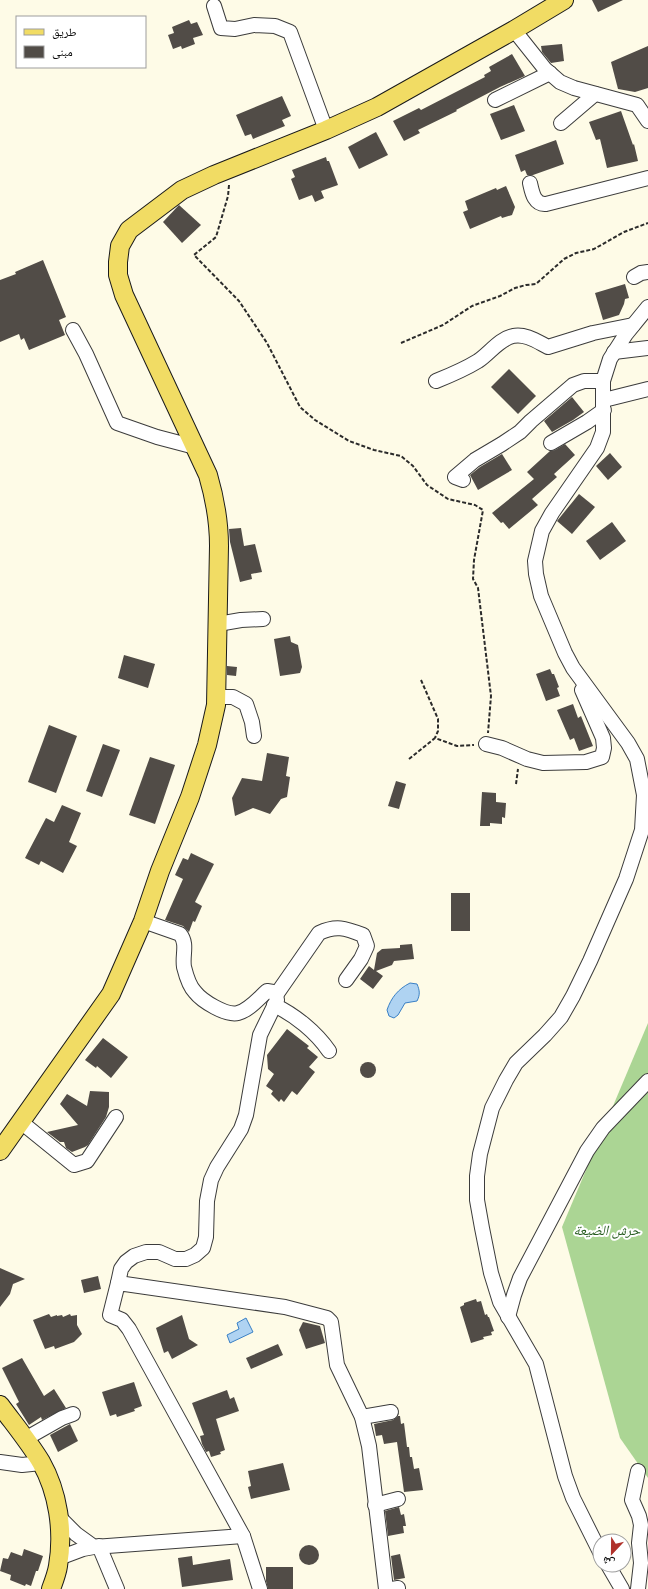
<svg xmlns="http://www.w3.org/2000/svg" width="648" height="1589" viewBox="0 0 648 1589" font-family="Lora,'Noto Naskh Arabic',serif">
<style>
.forest{fill:#abd594}
.water{fill:#afd3f2;stroke:#3a80c5}
.building{fill:#514c47}
.lines{fill:none;stroke-linecap:round;stroke-linejoin:round}
.minor-casing{stroke:#3c3c3c;stroke-width:16}
.major-casing{stroke:#1a1a1a;stroke-width:20}
.path{stroke:#2b2b2b;stroke-width:2;stroke-dasharray:4 2;stroke-linecap:butt}
.minor{stroke:#fff;stroke-width:14}
.major{stroke:#f1dc64;stroke-width:18}
.labels{text-anchor:middle;dominant-baseline:central;stroke-width:4;stroke-linejoin:round;paint-order:stroke}
.park-label{font-size:14px;font-style:italic;fill:#265c1f;stroke:#fff}
</style>
<rect width="100%" height="100%" fill="#fefbe7"/>
<path class="forest" d="M648 1023V1478L620 1438 562 1227Z"/>
<g class="water">
<path d="M410 983 417 984C420 991 420 995 417 1001L405 1003 398 1015 394 1018 389 1016 387 1010C391 998 398 989 410 983Z"/>
<path d="M246 1318 253 1332 230 1343 227 1335 239 1329 237 1323Z"/>
</g>
<g class="building">
<path d="M592 0H623L598 12Z"/>
<path d="M189 20 191 24 197 22 203 35 193 38 195 44 182 49 181 46 173 49 168 35 174 33 172 27Z"/>
<path d="M562 44 564 61 551 63 542 52 541 46Z"/>
<path d="M648 46V88L635 92 618 89 611 62Z"/>
<path d="M512 54 525 76 500 87 456 110 457 111 418 130 420 133 404 141 393 121 419 108 421 110 485 77 484 75 491 71 489 67Z"/>
<path d="M282 96 291 116 282 120 285 126 253 139 251 134 245 136 236 115Z"/>
<path d="M514 105 525 131 501 140 490 114Z"/>
<path d="M621 111 633 145 634 144 638 161 607 168 600 139 596 140 589 122Z"/>
<path d="M376 132 388 155 359 169 348 147Z"/>
<path d="M556 140 564 164 533 175H527L525 170 521 172 515 155Z"/>
<path d="M326 157 327 161H329L338 185 321 191 324 198 315 202 312 195 299 200 291 179 295 177 292 170Z"/>
<path d="M506 186 515 207 512 215 502 218 501 216 470 229 463 212 468 210 465 201 496 188 497 190Z"/>
<path d="M179 205 201 225 182 243 163 222Z"/>
<path d="M43 260 66 317 59 320 65 335 29 350 24 338 21 340 19 334 0 342V280L16 274 15 272Z"/>
<path d="M625 284 629 298 625 299 624 304 619 315 603 320 595 293Z"/>
<path d="M509 369 536 396 518 414 491 387Z"/>
<path d="M572 397 584 412 573 420 552 432 544 421Z"/>
<path d="M565 444 575 455 554 474 557 477 532 499 538 505 509 529 503 522 501 523 492 513 534 479 527 472 550 451 555 450Z"/>
<path d="M610 453 622 467 608 480 596 466Z"/>
<path d="M502 454 512 470 478 490 470 475 480 467Z"/>
<path d="M579 494 595 507 572 534 557 521Z"/>
<path d="M612 522 626 541 600 560 586 541Z"/>
<path d="M241 528 244 546 255 544 262 572 251 574 252 579 240 582 230 542 229 529Z"/>
<path d="M290 636 291 642 298 645 302 667 300 673 280 676 274 639Z"/>
<path d="M124 655 155 664 148 688 118 678Z"/>
<path d="M227 666 237 667 236 676 227 675Z"/>
<path d="M550 669 552 674H554L559 687 557 688 560 696 546 701 536 674Z"/>
<path d="M573 704 578 718 581 716 593 746 579 751 574 738 570 740 557 710Z"/>
<path d="M49 725 77 736 56 793 28 782Z"/>
<path d="M103 744 120 750 102 797 86 791Z"/>
<path d="M267 753 289 757 286 776 290 777 287 797 281 799 270 814 253 808 235 816 232 798 242 778 262 781Z"/>
<path d="M150 757 175 765 155 824 129 815Z"/>
<path d="M396 781 406 784 399 809 388 806Z"/>
<path d="M482 792 496 793V802L506 803 505 818 502 817V824L490 823V826H480Z"/>
<path d="M62 805 81 813 69 842 77 846 63 873 41 861 39 865 25 858 46 818 54 822Z"/>
<path d="M191 853 214 864 195 902 202 906 195 922 193 921 189 932 183 926 165 920 183 879 175 875 183 858 188 860Z"/>
<rect x="451" y="893" width="19" height="38"/>
<path d="M412 944 414 959 394 961 392 965 376 971 383 976 373 989 360 979 369 966 374 970 377 953 382 949 400 948V945Z"/>
<path d="M287 1029 309 1046 307 1048 318 1057 309 1067 315 1072 297 1095 292 1091 284 1102 281 1099 279 1102 271 1094 273 1091 266 1086 274 1074 268 1069 267 1055Z"/>
<path d="M103 1038 128 1057 111 1078 97 1066 96 1068 85 1060Z"/>
<circle cx="368" cy="1070" r="8"/>
<path d="M90 1091 109 1092V1107L106 1117 88 1145 85 1147 72 1152 66 1148 64 1142H60L47 1132 78 1125 60 1104 67 1094 87 1106Z"/>
<path d="M0 1268 25 1279 13 1284 10 1294 0 1307Z"/>
<path d="M98 1276 101 1289 84 1293 81 1280Z"/>
<path d="M476 1299 477 1302 481 1301 485 1315 487 1314 488 1317H489L494 1331 491 1332 492 1335 483 1337 484 1339 471 1343 460 1307 464 1305V1303Z"/>
<path d="M49 1314 51 1317 57 1315V1316L62 1315 63 1317 70 1314 71 1316 77 1315V1325L82 1334 74 1342 55 1349 54 1346 45 1349 33 1320Z"/>
<path d="M182 1315 189 1339 198 1345 172 1359 168 1351 164 1353 156 1328Z"/>
<path d="M303 1322 320 1326 325 1343 306 1349 299 1330Z"/>
<path d="M278 1344 283 1355 251 1369 246 1358Z"/>
<path d="M22 1358 44 1396 54 1389 66 1408 42 1420 41 1417 29 1425 16 1404 19 1402 2 1368Z"/>
<path d="M134 1382 142 1406 134 1409 135 1411 117 1417 116 1414 110 1416 102 1392Z"/>
<path d="M227 1390 230 1399 234 1397 239 1411 216 1419 225 1450 220 1452 221 1454 211 1457 209 1451 206 1452 202 1444 200 1436 204 1435 192 1403Z"/>
<path d="M398 1416H400L401 1424 404 1423 407 1447H409L410 1457H412L414 1469 419 1468 423 1490 404 1492 397 1442 384 1444 382 1435 376 1436 374 1424 393 1420Z"/>
<path d="M70 1424 78 1441 58 1452 50 1435Z"/>
<path d="M283 1463 290 1490 251 1499 248 1487 251 1486 248 1471Z"/>
<path d="M399 1507 401 1515 404 1514 406 1526H403L404 1533 388 1536 385 1511Z"/>
<circle cx="309" cy="1555" r="10"/>
<path d="M24 1549 43 1556 38 1571H36L31 1586 26 1584 25 1586 10 1580 11 1575 0 1571 3 1558 8 1559 11 1552 22 1556Z"/>
<path d="M400 1554 405 1578 394 1580 391 1556Z"/>
<path d="M192 1556 193 1565 230 1559 233 1580 182 1587 178 1558Z"/>
<path d="M266 1567H293V1589H268L266 1581Z"/>
</g>
<g class="lines">
<g class="minor-casing">
<g id="minor">
<path d="M214 6 221 28 235 29 254 25 275 26 290 32 326 130"/>
<path d="M514 30 545 69 560 82 574 88 637 105 648 121"/>
<path d="M495 100 550 73"/>
<path d="M561 123 595 94"/>
<path d="M530 183C532 192 534 205 546 204L648 178"/>
<path d="M634 277 641 273 648 272"/>
<path d="M73 330 86 354 117 423 157 437 195 447"/>
<path d="M614 352 648 348"/>
<path d="M436 381C451 375 465 369 478 361 490 353 499 339 513 336 525 333 538 342 548 347L593 333 633 325"/>
<path d="M604 400 648 389"/>
<path d="M551 443 587 422 604 410"/>
<path d="M463 480 455 477 475 460 502 444 520 432 531 421 573 385 584 381H603"/>
<path d="M218 624 241 620 263 619"/>
<path d="M216 697H233L246 704 252 722 254 736"/>
<path d="M486 744 502 748 527 759 543 763 586 762 602 757 604 748 603 738 582 690"/>
<path d="M276 995 319 933C336 925 345 928 363 935L367 946 361 959 346 980"/>
<path d="M274 1005C295 1015 316 1032 329 1051"/>
<path d="M21 1122 74 1165 87 1161 116 1117"/>
<path d="M118 1283 121 1269 126 1262 134 1256 146 1252H159L175 1259H186L195 1255 203 1248 206 1237 207 1201 211 1180 217 1167 241 1129 246 1115 260 1035 277 1000 276 995 273 992 267 991C258 999 249 1010 238 1013 226 1016 202 1001 195 992 189 986 186 975 184 967 182 955 188 944 180 934L143 921"/>
<path d="M508 1317 514 1295 520 1278 587 1151 603 1128 648 1081"/>
<path d="M362 1417 391 1412"/>
<path d="M25 1439 62 1418 73 1414"/>
<path d="M0 1462 22 1465 41 1463"/>
<path d="M375 1505 398 1499"/>
<path d="M59 1517 76 1534 94 1547"/>
<path d="M99 1546 117 1589"/>
<path d="M600 1552 573 1498 565 1476 536 1364 500 1302 491 1273 482 1228 477 1200V1176L480 1154 492 1108 506 1080 516 1063 545 1035 561 1017 573 996 590 961 626 879 642 830 644 795 637 759 628 743 573 668 565 653 541 596 536 574 535 561 542 531 552 513 597 448 603 432V381L610 359 626 334 648 307"/>
<path d="M59 1558 83 1549 94 1547 243 1536"/>
<path d="M608 1565 622 1589"/>
<path d="M260 1589 243 1536 129 1329 122 1320 110 1315 118 1283 285 1307 327 1318 331 1322 337 1365 362 1417 369 1446 386 1589"/>
<path d="M392 1589 398 1588"/>
<path d="M638 1589 641 1563 639 1543 641 1525 639 1516 632 1500 638 1471"/>
</g>
</g>
<g class="major-casing">
<g id="major">
<path d="M0 1151 111 994 143 921 160 871 190 797 207 745 216 705 219 546C219 521 215 499 208 475L124 295 118 275V262L120 246 129 230 182 190 214 175 326 130 377 107 514 30 564 0"/>
<path d="M0 1405C14 1424 29 1442 41 1462 58 1492 64 1531 58 1566 57 1573 54 1581 51 1589"/>
</g>
</g>
<g class="path">
<path d="M229 185 228 196 216 237 194 255 239 301 267 343 300 407 315 420 349 441 374 450 401 456 413 466 427 485 448 499 475 505 483 510 474 560 473 579 478 588 491 696 488 733"/>
<path d="M401 343 443 325 472 306 500 296 515 288 526 285 536 284 564 259 576 253 594 249 624 232 648 223"/>
<path d="M421 680 438 719V731L435 738"/>
<path d="M409 759 435 738 457 746 474 745"/>
<path d="M516 784 518 769"/>
</g>
<use href="#minor" class="minor"/>
<use href="#major" class="major"/>
</g>
<g class="labels">
<g class="park-label">
<text x="607" y="1230">حرش الضيعة</text>
</g>
</g>
<rect x="16" y="16" width="130" height="52" fill="#ffffff" stroke="#9d9d9d"/>
<rect x="24" y="29" width="20" height="6" fill="#f1dc64" stroke="#9d9d9d"/>
<text x="52" y="36" font-size="12" fill="#090909">طريق</text>
<rect x="24" y="46" width="20" height="12" fill="#514c47" stroke="#9d9d9d"/>
<text x="52" y="56" font-size="12" fill="#090909">مبنى</text>
<g transform="translate(612 1553) rotate(202)"><circle r="19" fill="#ffffff" stroke="#9d9d9d"/>
<path d="M0-3L7 15L0 10L-7 15Z" fill="#b0312a"/>
<text y="-6" font-size="11" font-weight="bold" text-anchor="middle" fill="#090909">ش</text>
</g>
</svg>
